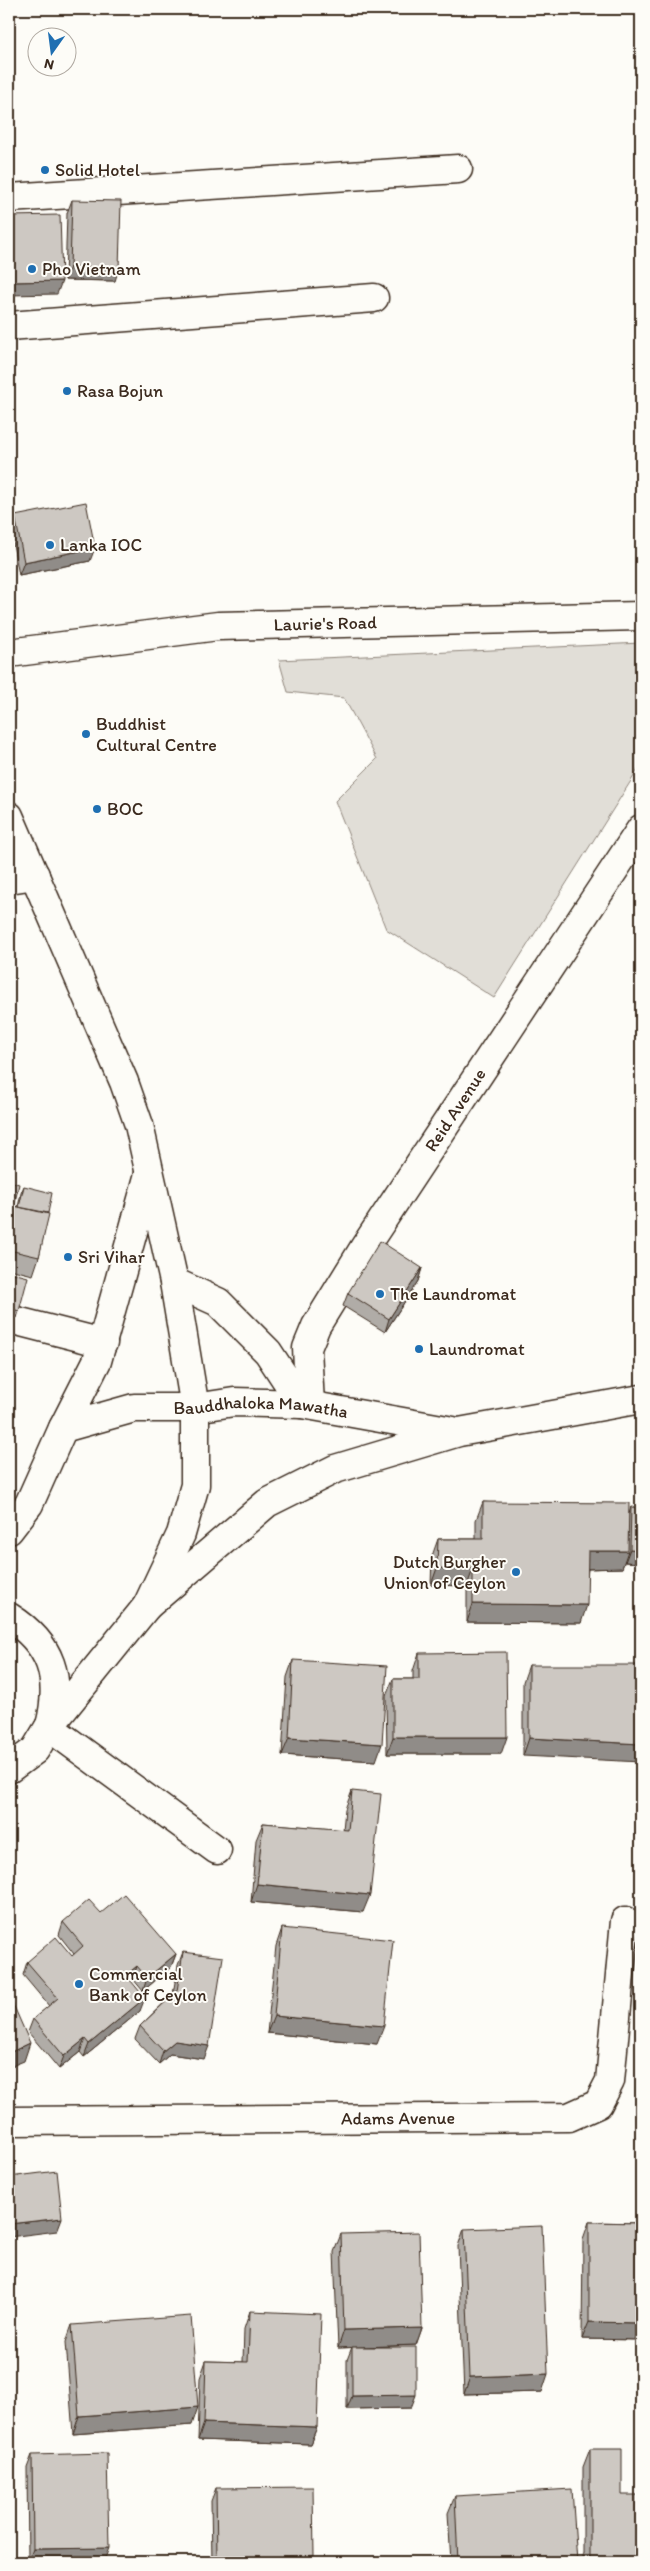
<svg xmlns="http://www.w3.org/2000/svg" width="650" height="2571" viewBox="0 0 650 2571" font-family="Itim,sans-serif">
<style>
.green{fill:#e1ded7;stroke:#8e847a}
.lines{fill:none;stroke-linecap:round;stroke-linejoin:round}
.minor-casing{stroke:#3b2a1e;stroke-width:31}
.major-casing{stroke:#3b2a1e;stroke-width:31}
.highway-casing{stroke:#3b2a1e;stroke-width:31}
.minor{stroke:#fdfcf7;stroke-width:28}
.major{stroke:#fdfcf7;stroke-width:28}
.highway{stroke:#fdfcf7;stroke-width:28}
.wall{fill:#b0aca7;stroke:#3b2a1e}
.shaded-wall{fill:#908c88;stroke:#3b2a1e}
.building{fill:#cdc8c2;stroke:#3b2a1e}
.poi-dot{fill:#1f6fb2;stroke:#fdfcf7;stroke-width:2}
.labels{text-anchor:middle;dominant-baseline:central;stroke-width:4;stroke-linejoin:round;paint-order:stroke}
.poi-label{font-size:18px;fill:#3b2a1e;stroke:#fdfcf7;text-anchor:start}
.street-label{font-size:18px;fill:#3b2a1e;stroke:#fdfcf7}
</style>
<rect width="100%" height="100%" fill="#fdfcf7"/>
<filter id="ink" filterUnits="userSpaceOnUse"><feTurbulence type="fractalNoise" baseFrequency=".02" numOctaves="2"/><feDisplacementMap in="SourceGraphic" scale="10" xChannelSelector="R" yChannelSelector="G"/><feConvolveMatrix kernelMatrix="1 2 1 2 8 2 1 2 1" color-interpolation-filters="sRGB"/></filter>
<g filter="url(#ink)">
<path class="green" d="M641 643V765L494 998 386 929 335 801 377 759 344 698 288 692 279 660Z"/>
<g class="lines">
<g class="minor-casing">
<g id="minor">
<path d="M9 198 458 169"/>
<path d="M9 326 374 298"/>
<path id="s1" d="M9 653 218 626 641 616"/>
<path d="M9 879 35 875"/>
<path d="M9 1319 103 1343"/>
<path id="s2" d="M310 1405 307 1348 316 1326 364 1248 641 829"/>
<path d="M49 1727 217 1850"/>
<path id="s3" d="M9 2121 569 2117 598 2104 610 2081 625 1921"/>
</g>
</g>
<g class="major-casing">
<g id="major">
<path id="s4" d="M63 1428 134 1408H195L234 1402 302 1404 453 1431"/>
<path d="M147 1606 267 1503 335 1469 459 1432 641 1399"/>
</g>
</g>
<g class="highway-casing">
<g id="highway">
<path d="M9 816 124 1082 139 1125 174 1282 195 1408V1485L181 1534 147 1606 49 1727 35 1750 9 1769"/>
<path d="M174 1282 218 1302 268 1352 302 1404"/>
<path d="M9 1530 29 1504 63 1428 97 1361 149 1174"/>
<path d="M9 1617C52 1644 62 1678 50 1726"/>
</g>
</g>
<use href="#minor" class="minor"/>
<use href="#major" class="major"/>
<use href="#highway" class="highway"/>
</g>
<g class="wall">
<path d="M72 200 115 281 65 280 67 213Z"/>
<path d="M15 516 90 561 19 575 10 529Z"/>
<path d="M9 1181 14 1206 18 1207 21 1193 24 1186 48 1213 39 1257 33 1275 9 1269Z"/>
<path d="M422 1268 418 1281 385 1332 343 1306 348 1293Z"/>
<path d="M9 1272 19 1311 17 1318 9 1316Z"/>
<path d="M483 1502 629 1514 631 1507 641 1563 625 1562V1560L622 1568 588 1569 581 1623 467 1622V1586L431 1585 432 1556 438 1539H476V1520Z"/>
<path d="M419 1653 501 1754H387L386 1696 393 1679H413V1671Z"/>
<path d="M293 1660 376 1761 282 1755 287 1677Z"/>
<path d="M529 1665 638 1691 523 1756V1682Z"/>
<path d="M352 1791 363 1912 251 1902 256 1840 263 1823 343 1830 345 1809Z"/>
<path d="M101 1913 176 1954 171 1967 143 1991 133 1979 131 1981 140 2011 84 2057 80 2052 59 2069 28 2032 33 2019 49 2006 23 1975 27 1962 72 1956 74 1954 59 1935 63 1922Z"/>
<path d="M282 1928 377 2044 267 2033 276 1946Z"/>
<path d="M183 1952 204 2059 170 2054 159 2064 135 2039 140 2026 173 1994 178 1965Z"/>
<path d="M589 2222 641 2223V2340L582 2339 583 2239Z"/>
<path d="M464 2229 542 2392 464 2394 458 2246Z"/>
<path d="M341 2234 422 2328 416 2345 338 2348 334 2252Z"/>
<path d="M250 2311 317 2427 310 2444 198 2440 200 2378 206 2361 243 2362 244 2329Z"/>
<path d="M72 2325 192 2425 73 2434 66 2342Z"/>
<path d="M352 2347 411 2408 347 2409V2360Z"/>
<path d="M590 2449 622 2495 641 2562H583V2467Z"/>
<path d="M32 2455 104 2561 28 2562 27 2468Z"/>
<path d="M216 2488 314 2556 312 2562H212L211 2501Z"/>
<path d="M455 2496 577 2562H451L448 2513Z"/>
</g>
<g class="shaded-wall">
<path d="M70 267 119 268 115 281 65 280Z"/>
<path d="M62 281 57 294 9 295V282Z"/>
<path d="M95 548 90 561 19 575 24 562Z"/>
<path d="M422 1268 418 1281 385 1332 389 1319Z"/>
<path d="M630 1549 641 1550V1563L625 1562Z"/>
<path d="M588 1551H628L622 1568 582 1569Z"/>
<path d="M437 1568 473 1569 467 1586 431 1585Z"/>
<path d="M473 1604 587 1605 581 1623 467 1622Z"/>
<path d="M393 1737H507L501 1754H387Z"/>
<path d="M289 1738 382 1744 376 1761 282 1755Z"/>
<path d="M529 1738 641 1744V1762L523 1756Z"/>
<path d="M257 1884 370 1895 363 1912 251 1902Z"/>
<path d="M176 1954 171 1967 143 1991 147 1978Z"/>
<path d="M137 1966 133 1979 121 1988 126 1975Z"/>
<path d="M145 1998 140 2011 84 2057 89 2044Z"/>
<path d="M274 2016 384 2026 377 2044 267 2033Z"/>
<path d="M85 2039 80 2052 59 2069 64 2056Z"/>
<path d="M175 2041 209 2046 204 2059 170 2054 159 2064 163 2051Z"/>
<path d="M30 2043 24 2061 9 2067V2053Z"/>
<path d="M62 2218 57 2231 9 2237V2224Z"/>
<path d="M589 2322 641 2323V2340L582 2339Z"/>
<path d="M422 2328 416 2345 338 2348 344 2330Z"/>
<path d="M548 2374 542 2392 464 2394 470 2377Z"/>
<path d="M416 2395 411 2408 347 2409 352 2396Z"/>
<path d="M198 2407 192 2425 73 2434 79 2416Z"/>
<path d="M204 2423 317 2427 310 2444 198 2440Z"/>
<path d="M109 2548 104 2561 28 2562 33 2549Z"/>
<path d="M314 2556 312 2562H215L217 2558Z"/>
</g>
<g class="building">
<path d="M72 200 121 201 119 268 70 267Z"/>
<path d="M60 215 62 281 9 282V216Z"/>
<path d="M86 502 95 548 24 562 15 516Z"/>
<path d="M9 1181 19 1184 14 1206 49 1214 39 1257 9 1250Z"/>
<path d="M24 1186 52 1193 48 1213 19 1207Z"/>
<path d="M380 1241 422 1268 389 1319 348 1293Z"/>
<path d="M9 1272 28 1277 19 1311 9 1308Z"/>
<path d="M483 1502 629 1503 628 1551H588L587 1605 473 1604V1569L437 1568 438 1539H483Z"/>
<path d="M631 1507 641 1508V1550L630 1549Z"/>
<path d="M506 1652 507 1737H393V1679H419V1653Z"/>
<path d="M293 1660 387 1666 382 1744 289 1738Z"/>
<path d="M529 1665H637L638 1691H641V1744L529 1738Z"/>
<path d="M352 1791 381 1794 370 1895 257 1884 263 1823 348 1830Z"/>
<path d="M124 1894 176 1954 147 1978 137 1966 126 1975 145 1998 89 2044 85 2039 64 2056 33 2019 58 1998 27 1962 56 1937 72 1956 83 1946 63 1922 89 1900 101 1913Z"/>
<path d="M282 1928 393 1940 384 2026 274 2016Z"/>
<path d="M9 1936 12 1939 9 1943Z"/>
<path d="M183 1952 223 1957 209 2046 175 2041 163 2051 140 2026 177 1991Z"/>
<path d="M9 1995 30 2043 9 2053Z"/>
<path d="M57 2171 62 2218 9 2224V2177Z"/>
<path d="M589 2222 641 2223V2323L589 2322Z"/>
<path d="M542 2226 548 2374 470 2377 464 2229Z"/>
<path d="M419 2232 422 2328 344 2330 341 2234Z"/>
<path d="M250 2311 321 2314 317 2427 204 2423 206 2361 248 2362Z"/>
<path d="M191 2316 198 2407 79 2416 72 2325Z"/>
<path d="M352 2347H416V2395L352 2396Z"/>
<path d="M590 2449H622V2495H641V2562H590Z"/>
<path d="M107 2453 109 2548 33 2549 32 2455Z"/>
<path d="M313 2487 314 2556 217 2558 216 2488Z"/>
<path d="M572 2489 577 2562H458L455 2496Z"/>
</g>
</g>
<g class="poi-dot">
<circle cx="45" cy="170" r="5"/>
<circle cx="32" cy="269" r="5"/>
<circle cx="67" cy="391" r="5"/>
<circle cx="50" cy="545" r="5"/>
<circle cx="86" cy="734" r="5"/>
<circle cx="97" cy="809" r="5"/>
<circle cx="68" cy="1257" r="5"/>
<circle cx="380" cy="1294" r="5"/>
<circle cx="419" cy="1349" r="5"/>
<circle cx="516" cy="1572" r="5"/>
<circle cx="79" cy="1984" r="5"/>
</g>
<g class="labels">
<g class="poi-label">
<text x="55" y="170">Solid Hotel</text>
<text x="42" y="269">Pho Vietnam</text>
<text x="77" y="391">Rasa Bojun</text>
<text x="60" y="545">Lanka IOC</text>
<text x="96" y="724">Buddhist<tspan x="96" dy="21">Cultural Centre</tspan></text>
<text x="107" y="809">BOC</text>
<text x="78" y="1257">Sri Vihar</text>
<text x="390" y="1294">The Laundromat</text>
<text x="429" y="1349">Laundromat</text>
<text x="506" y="1562" text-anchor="end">Dutch Burgher<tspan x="506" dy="21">Union of Ceylon</tspan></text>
<text x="89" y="1974">Commercial<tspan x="89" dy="21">Bank of Ceylon</tspan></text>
</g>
<g class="street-label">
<text stroke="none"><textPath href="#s1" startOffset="318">Laurie's Road</textPath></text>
<text stroke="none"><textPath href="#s2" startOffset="338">Reid Avenue</textPath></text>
<text stroke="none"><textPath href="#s4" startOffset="201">Bauddhaloka Mawatha</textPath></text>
<text stroke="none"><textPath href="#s3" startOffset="389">Adams Avenue</textPath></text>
</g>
</g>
<rect width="650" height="2571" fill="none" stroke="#fdfcf7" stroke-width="30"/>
<rect x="15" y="15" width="620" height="2541" fill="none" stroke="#3b2a1e" stroke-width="2" filter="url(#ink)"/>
<g transform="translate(52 52) rotate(194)"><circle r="24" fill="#fdfcf7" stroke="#afa8a0"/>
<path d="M0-4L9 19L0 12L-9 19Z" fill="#1f6fb2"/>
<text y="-8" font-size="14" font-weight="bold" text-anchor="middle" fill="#3b2a1e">N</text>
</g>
</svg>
